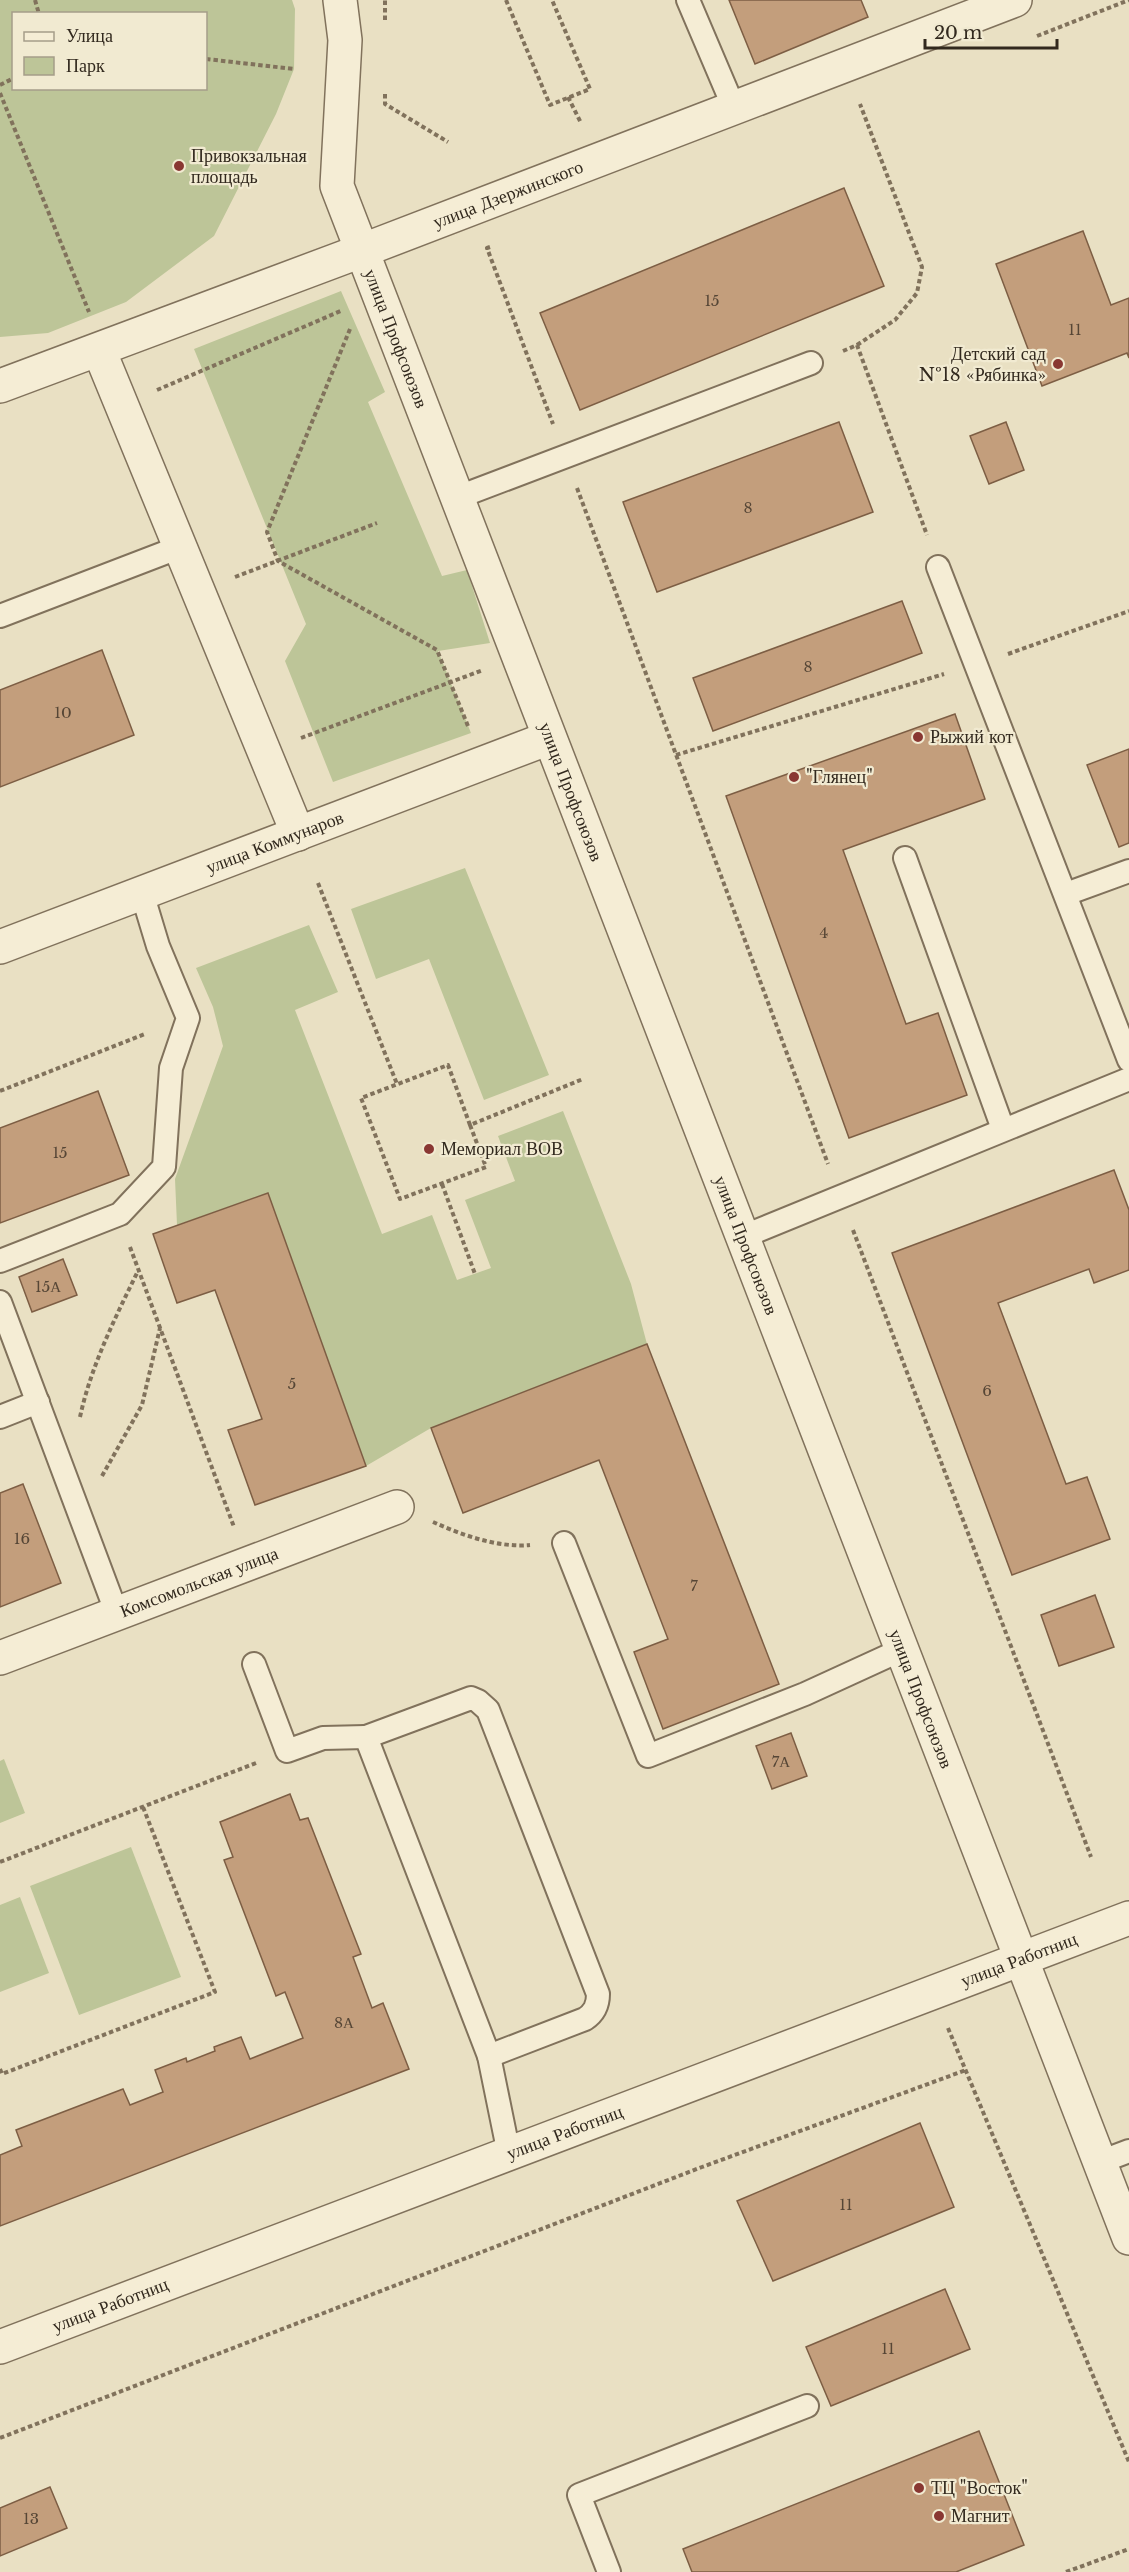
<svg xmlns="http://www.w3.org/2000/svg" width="1129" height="2572" viewBox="0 0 1129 2572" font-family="'Libre Baskerville',serif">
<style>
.green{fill:#bdc598;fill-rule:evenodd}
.building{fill:#c39e7c;stroke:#7d5e44;stroke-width:1.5}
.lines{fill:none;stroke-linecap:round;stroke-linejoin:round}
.lane-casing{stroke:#81725c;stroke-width:26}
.street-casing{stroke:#81725c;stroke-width:36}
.path{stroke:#81725c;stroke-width:4;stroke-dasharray:4.5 3;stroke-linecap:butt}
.lane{stroke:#f5edd5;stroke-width:22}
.street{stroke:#f5edd5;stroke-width:33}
.poi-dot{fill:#893732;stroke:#f1ead1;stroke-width:2}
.labels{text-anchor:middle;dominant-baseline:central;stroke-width:4.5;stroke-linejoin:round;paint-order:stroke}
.number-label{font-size:15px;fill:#564636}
.poi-label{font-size:18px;fill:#32291e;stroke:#f1ead1;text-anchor:start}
.street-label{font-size:18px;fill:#32291e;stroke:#f1ead1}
</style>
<rect width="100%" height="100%" fill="#e9e0c3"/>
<g class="green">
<path d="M0 0H292L295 9 294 69 276 114 214 236 126 302 48 333 0 337ZM14 14H206V88H14Z"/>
<path d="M341 291 385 392 368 402 442 576 467 570 490 643 438 651 471 733 333 782 285 661 306 624 194 349Z"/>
<path d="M465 868 549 1075 484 1100 429 959 376 979 351 909Z"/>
<path d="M309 925 338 992 295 1010 382 1234 432 1215 457 1280 491 1268 465 1200 515 1181 498 1136 563 1111 631 1284 647 1344 431 1428 366 1466 268 1193 177 1225 175 1179 223 1046 213 1007 196 968Z"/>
<path d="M4 1759 25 1813 0 1823V1761Z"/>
<path d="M131 1847 181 1977 79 2015 30 1886Z"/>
<path d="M20 1897 49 1973 0 1992V1905Z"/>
</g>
<g class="building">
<path d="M729 0H861L868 17 755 64Z"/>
<path d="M844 188 884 286 580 410 540 313Z"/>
<path d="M1083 231 1111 305 1129 298V358L1127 353 1042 386 996 264Z"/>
<path d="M839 422 873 512 657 592 623 502Z"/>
<path d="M1006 422 1024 470 989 484 970 436Z"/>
<path d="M902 601 922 653 713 731 693 678Z"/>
<path d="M102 650 134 735 0 787V690Z"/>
<path d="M955 714 985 799 843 850 906 1024 938 1013 967 1095 849 1138 726 796Z"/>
<path d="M1129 749V843L1119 847 1087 765Z"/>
<path d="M98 1091 129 1175 0 1223V1128Z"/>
<path d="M1114 1170 1129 1210V1270L1094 1283 1089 1269 998 1303 1066 1484 1087 1477 1110 1539 1012 1575 892 1253Z"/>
<path d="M268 1193 366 1466 255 1505 228 1430 262 1419 215 1290 177 1303 153 1234Z"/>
<path d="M63 1259 77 1295 32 1312 19 1277Z"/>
<path d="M647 1344 779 1684 663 1729 634 1652 668 1639 599 1460 463 1513 431 1428Z"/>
<path d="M23 1484 61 1583 0 1607V1493Z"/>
<path d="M1095 1595 1114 1647 1059 1666 1041 1615Z"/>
<path d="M791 1733 807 1776 772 1789 756 1746Z"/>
<path d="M290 1794 300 1820 308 1818 361 1954 353 1957 372 2008 383 2003 409 2069 0 2226V2155L22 2146 16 2130 123 2089 130 2105 163 2092 155 2070 186 2058 187 2062 215 2051 214 2047 241 2037 250 2059 303 2038 285 1992 276 1996 224 1860 233 1857 220 1822Z"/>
<path d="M920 2123 954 2207 773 2281 737 2201Z"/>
<path d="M945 2289 970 2349 831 2406 806 2347Z"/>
<path d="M979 2431 1024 2545 956 2572H692L683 2549Z"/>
<path d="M50 2487 67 2528 0 2556V2508Z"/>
</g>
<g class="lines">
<g class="lane-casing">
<g id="lane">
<path d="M688 0 734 108"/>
<path d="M456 498 811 363"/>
<path d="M938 567 1129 1060"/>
<path d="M0 616 180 547"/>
<path d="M905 858 1003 1129"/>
<path d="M1066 894 1129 871"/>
<path d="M742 1237 1129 1079"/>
<path d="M0 1261 120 1214 164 1167 171 1068 188 1018 158 946 142 893"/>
<path d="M0 1302 117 1614"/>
<path d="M0 1417 38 1402"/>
<path d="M564 1543 648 1756 805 1694 901 1650"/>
<path d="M254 1664 287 1751 323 1738 366 1737"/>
<path d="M471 1698 478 1701 488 1710 598 1994C598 2006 594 2013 585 2019L489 2056 366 1737Z"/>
<path d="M489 2056 509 2154"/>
<path d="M1100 2162 1129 2151"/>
<path d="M609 2572 579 2495 807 2406"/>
</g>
</g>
<g class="street-casing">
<g id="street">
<path id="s1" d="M340 0 345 40 337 186 1129 2238"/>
<path d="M99 350 298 834"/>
<path id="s2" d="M0 386 361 251 1015 0"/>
<path id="s3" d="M0 947 549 738"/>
<path id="s4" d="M0 1658 397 1507"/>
<path id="s5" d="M0 2347 1129 1918"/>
</g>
</g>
<g class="path">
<path d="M35 0 39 14"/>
<path d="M506 0 550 105 590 89 552 0"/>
<path d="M385 20V0"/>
<path d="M1037 36 1129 0"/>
<path d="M206 59 294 69"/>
<path d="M0 85 14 78"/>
<path d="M0 93 89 312"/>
<path d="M385 94V104L448 142"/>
<path d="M568 97 581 123"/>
<path d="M490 247 487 248 553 424"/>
<path d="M350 329 267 532 278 561 437 650 468 726"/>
<path d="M857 345 895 320 917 293 922 267 860 104"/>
<path d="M843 351 857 345 927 535"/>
<path d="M157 390 343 310"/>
<path d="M577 488 828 1164"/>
<path d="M235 577 377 523"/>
<path d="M1008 654 1129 611"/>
<path d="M301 738 483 670"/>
<path d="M676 755 944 674"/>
<path d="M318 883 397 1084"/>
<path d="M0 1091 145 1034"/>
<path d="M470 1125 486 1167 400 1199 361 1098 448 1065 470 1125 583 1079"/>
<path d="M442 1184 475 1274"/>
<path d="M853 1230 1091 1857"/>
<path d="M130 1247 234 1527"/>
<path d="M80 1417C91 1366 115 1318 138 1271"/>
<path d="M102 1476 142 1405 160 1328"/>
<path d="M433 1522C462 1535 498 1548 530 1545"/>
<path d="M0 1862 256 1763"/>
<path d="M948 2028 1129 2462"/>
<path d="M0 2069 2 2074 215 1992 143 1807"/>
<path d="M0 2438 702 2167 966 2070"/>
<path d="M1066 2572 1129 2549"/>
</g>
<use href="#lane" class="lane"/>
<use href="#street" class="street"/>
</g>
<g class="poi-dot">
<circle cx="179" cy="166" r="6"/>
<circle cx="1058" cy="364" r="6"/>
<circle cx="918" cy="737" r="6"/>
<circle cx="794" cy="777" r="6"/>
<circle cx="429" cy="1149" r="6"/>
<circle cx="919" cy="2488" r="6"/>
<circle cx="939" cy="2516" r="6"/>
</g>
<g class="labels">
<g class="number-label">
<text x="712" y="300">15</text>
<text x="1075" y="329">11</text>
<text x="748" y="507">8</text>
<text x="808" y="666">8</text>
<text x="63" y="712">10</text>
<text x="824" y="932">4</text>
<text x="60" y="1152">15</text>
<text x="48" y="1286">15А</text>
<text x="292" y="1383">5</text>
<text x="987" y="1390">6</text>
<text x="22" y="1538">16</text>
<text x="694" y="1585">7</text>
<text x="781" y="1761">7А</text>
<text x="344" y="2022">8А</text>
<text x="846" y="2204">11</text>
<text x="888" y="2348">11</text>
<text x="31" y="2518">13</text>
</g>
<g class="poi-label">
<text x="191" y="156">Привокзальная<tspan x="191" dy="21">площадь</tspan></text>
<text x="1046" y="354" text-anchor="end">Детский сад<tspan x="1046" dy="21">№18 «Рябинка»</tspan></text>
<text x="930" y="737">Рыжий кот</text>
<text x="806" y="777">"Глянец"</text>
<text x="441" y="1149">Мемориал ВОВ</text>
<text x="931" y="2488">ТЦ "Восток"</text>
<text x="951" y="2516">Магнит</text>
</g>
<g class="street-label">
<text stroke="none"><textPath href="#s2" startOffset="543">улица Дзержинского</textPath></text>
<text stroke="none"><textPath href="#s1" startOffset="350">улица Профсоюзов</textPath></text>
<text stroke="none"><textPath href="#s1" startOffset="836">улица Профсоюзов</textPath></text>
<text stroke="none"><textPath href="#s3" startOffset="294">улица Коммунаров</textPath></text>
<text stroke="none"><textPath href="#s1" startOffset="1322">улица Профсоюзов</textPath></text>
<text stroke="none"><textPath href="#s4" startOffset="213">Комсомольская улица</textPath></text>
<text stroke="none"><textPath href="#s1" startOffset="1808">улица Профсоюзов</textPath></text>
<text stroke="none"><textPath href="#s5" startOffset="1090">улица Работниц</textPath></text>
<text stroke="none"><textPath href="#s5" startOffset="604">улица Работниц</textPath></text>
<text stroke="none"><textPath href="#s5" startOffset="118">улица Работниц</textPath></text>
</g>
</g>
<rect x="12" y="12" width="195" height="78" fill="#f1ead1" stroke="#a59d89" stroke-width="1.5"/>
<rect x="24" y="32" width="30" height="9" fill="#f5edd5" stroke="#a59d89" stroke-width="1.5"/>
<text x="66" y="42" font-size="18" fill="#32291e">Улица</text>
<rect x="24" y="57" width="30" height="18" fill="#bdc598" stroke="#a59d89" stroke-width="1.5"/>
<text x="66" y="72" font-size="18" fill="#32291e">Парк</text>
<path d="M925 39v9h132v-9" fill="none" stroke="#32291e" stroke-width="3"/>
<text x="934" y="39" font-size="18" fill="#32291e" stroke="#f1ead1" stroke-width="4.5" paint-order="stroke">20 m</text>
</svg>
